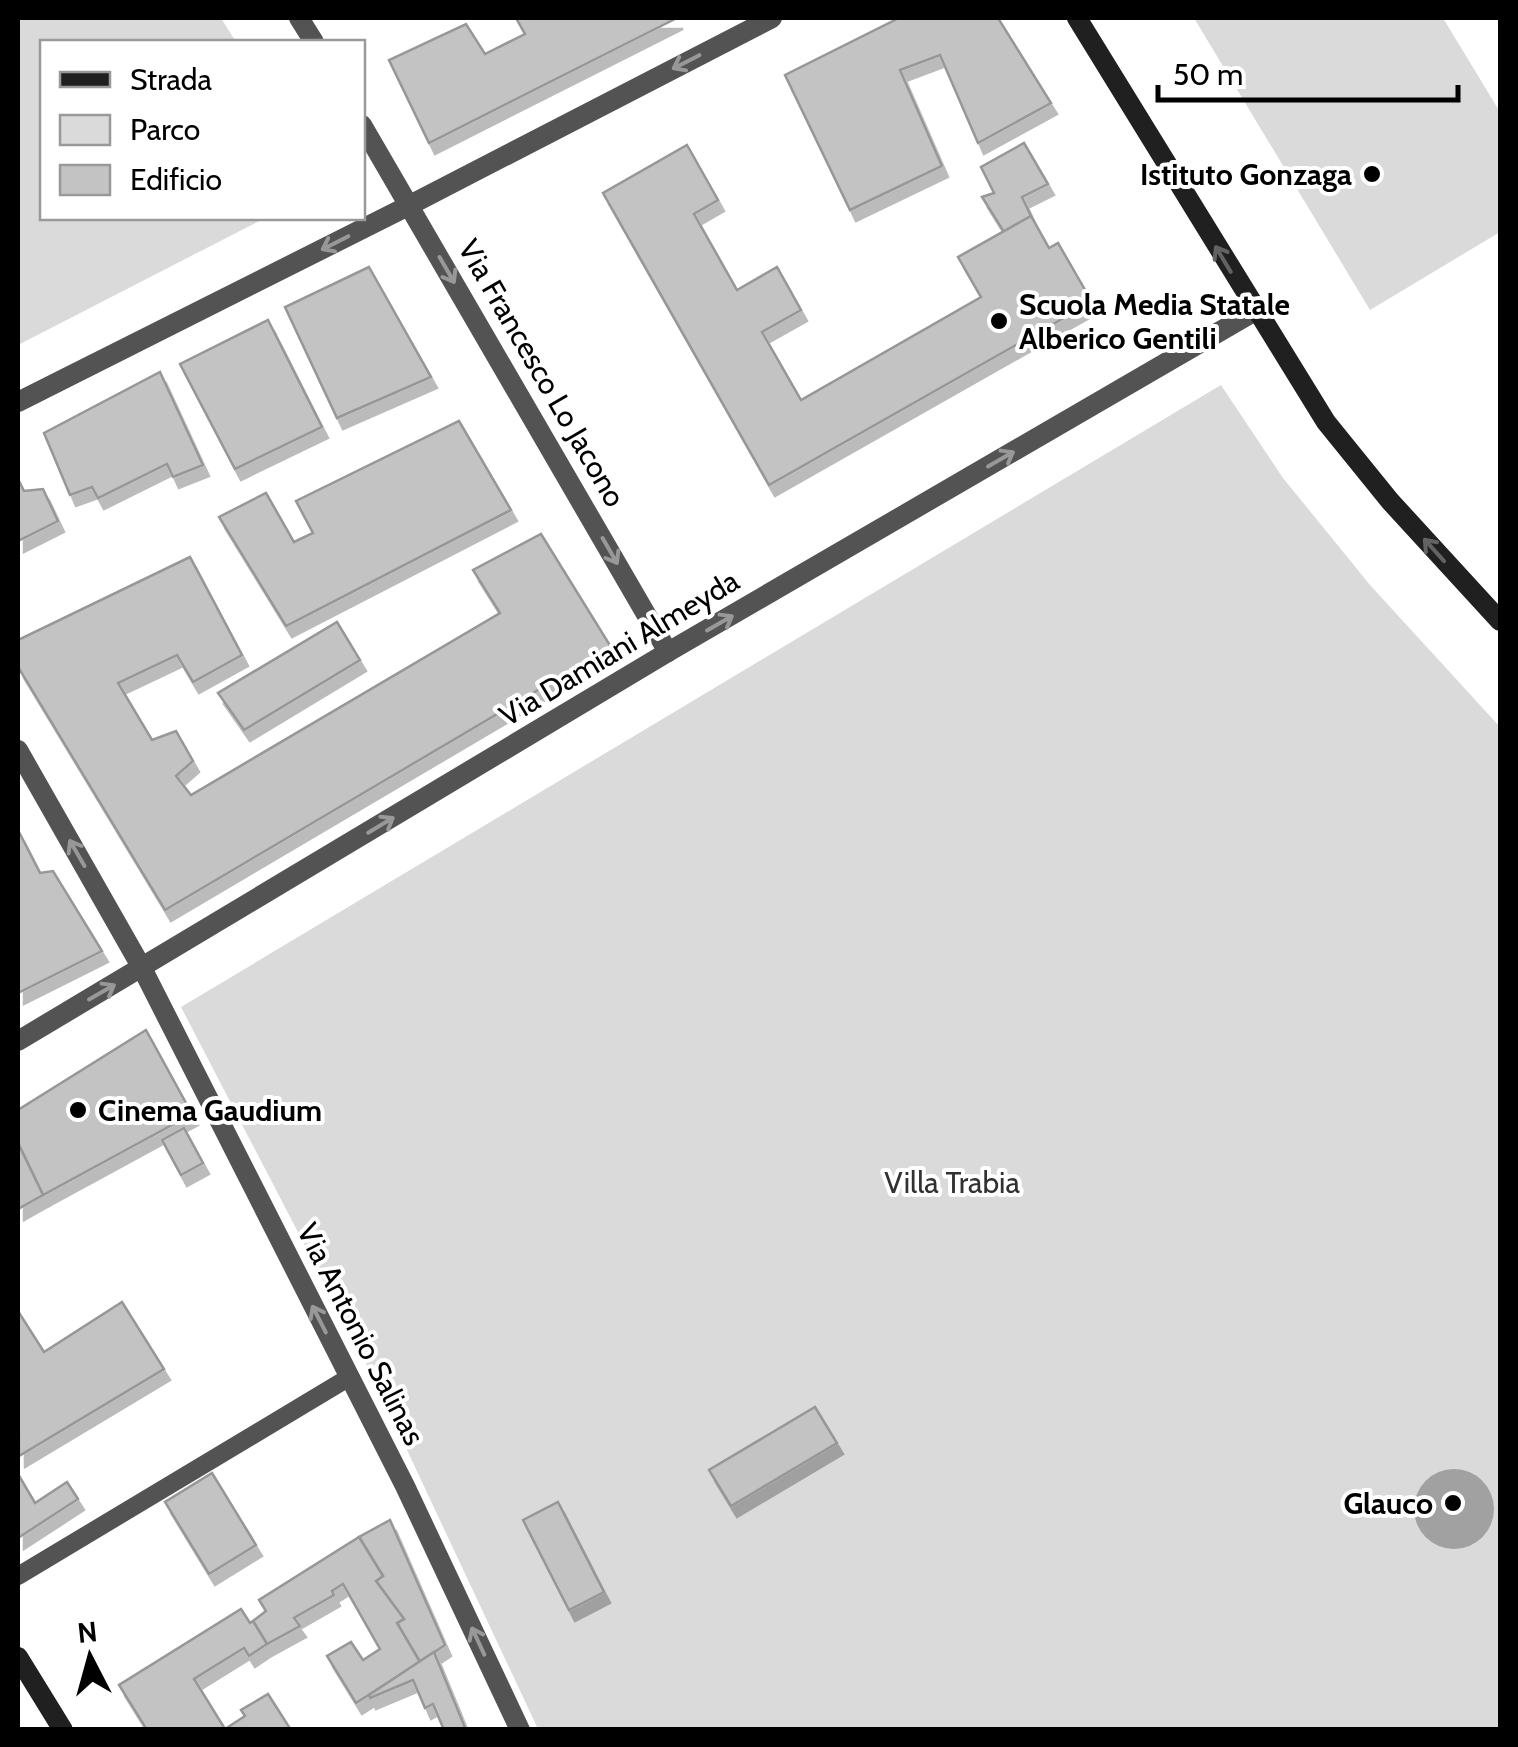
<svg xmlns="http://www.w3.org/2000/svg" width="1518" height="1747" viewBox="0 0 1518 1747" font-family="Cabin,sans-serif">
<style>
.green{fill:#dadada}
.water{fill:#a1a1a1}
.building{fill:#c3c3c3;stroke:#979797;stroke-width:2.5;filter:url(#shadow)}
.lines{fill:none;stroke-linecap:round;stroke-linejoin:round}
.lane{stroke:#535353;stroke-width:18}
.street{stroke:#535353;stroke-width:20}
.secondary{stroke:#202020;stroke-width:20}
.oneway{stroke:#989898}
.oneway2{stroke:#636363}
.poi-dot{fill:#000;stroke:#fff;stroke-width:4}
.labels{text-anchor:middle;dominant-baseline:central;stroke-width:8;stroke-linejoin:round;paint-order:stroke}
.poi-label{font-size:30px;font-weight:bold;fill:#000;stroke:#fff;text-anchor:end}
.street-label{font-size:30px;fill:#000;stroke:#fff}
.park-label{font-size:30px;fill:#313131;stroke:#fff}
</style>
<defs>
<filter id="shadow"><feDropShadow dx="6" dy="11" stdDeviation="0" flood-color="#0004"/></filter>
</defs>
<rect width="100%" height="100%" fill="#fff"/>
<g class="green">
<path d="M18 18H221L236 42H42V218H265L18 345Z"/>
<path d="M1194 18H1443L1500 112V232L1370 310Z"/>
<path d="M1221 385 1283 478 1370 585 1500 727V1729H538L368 1367 181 1007Z"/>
</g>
<circle class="water" cx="1454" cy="1509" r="40"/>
<g class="building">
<path d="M516 18H677L429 143 389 60 466 24 485 54 525 34Z"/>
<path d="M899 18H998L1051 103 978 143 940 55 900 70 942 166 850 210 785 75Z"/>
<path d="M1024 143 1048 184 1022 197 1031 216 1004 232 982 197 994 193 981 167Z"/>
<path d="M687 145 718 200 694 214 737 290 777 267 801 310 762 332 801 400 981 297 958 257 1031 216 1049 248 1058 243 1092 302 769 485 603 193Z"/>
<path d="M369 267 431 377 337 418 285 307Z"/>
<path d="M268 320 322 427 235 469 180 364Z"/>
<path d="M160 372 203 465 173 477 167 464 98 498 92 487 70 495 44 433Z"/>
<path d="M459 421 511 510 286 626 219 517 266 493 294 542 313 533 296 501Z"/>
<path d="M18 479 24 491 43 489 58 521 18 541Z"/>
<path d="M541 534 611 647 165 910 18 667V640L190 557 242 655 193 682 177 655 118 683 152 740 176 731 193 761 176 776 191 795 500 613 473 570Z"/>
<path d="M337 622 360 660 244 730 218 693Z"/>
<path d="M18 830 40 873 53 871 102 951 18 993Z"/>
<path d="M146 1030 192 1114 43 1195 18 1143V1110Z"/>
<path d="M184 1128 203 1163 181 1175 162 1140Z"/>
<path d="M18 1143 43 1195 18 1209Z"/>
<path d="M122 1302 164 1369 19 1456 18 1311 44 1352Z"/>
<path d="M815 1407 837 1443 731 1506 709 1470Z"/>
<path d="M212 1473 256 1545 209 1574 165 1502Z"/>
<path d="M18 1474 35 1503 67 1482 78 1499 18 1538Z"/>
<path d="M558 1502 604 1592 569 1610 523 1520Z"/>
<path d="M390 1520 445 1645 420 1662 397 1623 404 1619 376 1581 383 1576 359 1537Z"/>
<path d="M359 1537 383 1576 376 1581 404 1619 397 1623 420 1662 356 1703 327 1656 351 1642 363 1660 380 1649 343 1584 332 1591 334 1595 294 1618 300 1626 267 1644 253 1621 266 1611 259 1600Z"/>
<path d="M241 1609 250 1623 253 1621 267 1644 249 1656 244 1648 194 1679 225 1729 245 1716 241 1710 268 1694 291 1730H147L119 1685Z"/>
<path d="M434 1652 466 1730H444L433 1704 425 1708 413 1680 370 1698 369 1695Z"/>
</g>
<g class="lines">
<path class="lane" d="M18 1576 348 1378"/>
<g class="street">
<path d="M299 18 314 42"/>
<path d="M362 125 668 652"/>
<path d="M18 402 410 205 772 18"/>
<path d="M18 750 142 968 405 1486 520 1730"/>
<path d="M18 1041 668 652 1255 311"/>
</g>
<g class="secondary">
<path d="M1077 18 1326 422 1390 501 1500 621"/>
<path d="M18 1657 63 1730"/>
</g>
</g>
<defs><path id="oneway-shaft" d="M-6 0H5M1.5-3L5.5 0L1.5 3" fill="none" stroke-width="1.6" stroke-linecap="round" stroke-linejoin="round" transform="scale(2.5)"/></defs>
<g class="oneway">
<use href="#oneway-shaft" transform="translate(686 62) rotate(153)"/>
<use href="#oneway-shaft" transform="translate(335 243) rotate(153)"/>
<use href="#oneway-shaft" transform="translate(447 270) rotate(60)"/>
<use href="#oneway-shaft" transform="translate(1001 459) rotate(-30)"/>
<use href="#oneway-shaft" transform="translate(610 551) rotate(60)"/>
<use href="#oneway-shaft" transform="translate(720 623) rotate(-30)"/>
<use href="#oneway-shaft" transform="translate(381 825) rotate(-31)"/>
<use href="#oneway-shaft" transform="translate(77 853) rotate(-120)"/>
<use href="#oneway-shaft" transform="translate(102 992) rotate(-30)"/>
<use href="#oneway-shaft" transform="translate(319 1319) rotate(-117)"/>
<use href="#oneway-shaft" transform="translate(478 1641) rotate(-115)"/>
</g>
<g class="oneway2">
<use href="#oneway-shaft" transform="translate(1223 259) rotate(-121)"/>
<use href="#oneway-shaft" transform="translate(1434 550) rotate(-132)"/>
</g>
<g class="poi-dot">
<circle cx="1372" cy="174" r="10"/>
<circle cx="999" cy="321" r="10"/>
<circle cx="78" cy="1110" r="10"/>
<circle cx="1453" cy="1503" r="10"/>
</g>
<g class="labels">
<g class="poi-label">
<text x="1352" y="174">Istituto Gonzaga</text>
<text x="1019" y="304" text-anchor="start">Scuola Media Statale<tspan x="1019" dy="34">Alberico Gentili</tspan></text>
<text x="98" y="1110" text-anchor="start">Cinema Gaudium</text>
<text x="1433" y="1503">Glauco</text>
</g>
<g class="street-label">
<text transform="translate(542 373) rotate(60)">Via Francesco Lo Jacono</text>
<text transform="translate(619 648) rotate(-31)">Via Damiani Almeyda</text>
<text transform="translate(361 1334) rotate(63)">Via Antonio Salinas</text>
</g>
<g class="park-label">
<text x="952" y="1182">Villa Trabia</text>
</g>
</g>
<rect width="1518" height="1747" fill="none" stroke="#000000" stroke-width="40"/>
<rect x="40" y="40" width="325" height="180" fill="#ffffff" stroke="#999999" stroke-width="2.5"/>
<rect x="60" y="72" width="50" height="15" fill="#202020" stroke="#999999" stroke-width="2.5"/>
<text x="130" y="90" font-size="30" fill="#000000">Strada</text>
<rect x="60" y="115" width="50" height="30" fill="#dadada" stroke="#999999" stroke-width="2.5"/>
<text x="130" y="140" font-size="30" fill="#000000">Parco</text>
<rect x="60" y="165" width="50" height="30" fill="#c3c3c3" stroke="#999999" stroke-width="2.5"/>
<text x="130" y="190" font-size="30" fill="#000000">Edificio</text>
<g transform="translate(90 1657) rotate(354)" stroke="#ffffff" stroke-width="8" paint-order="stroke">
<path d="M0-8L18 38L0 25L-18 38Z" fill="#000000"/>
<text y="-15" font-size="28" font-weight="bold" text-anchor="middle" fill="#000000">N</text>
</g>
<path d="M1158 85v15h300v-15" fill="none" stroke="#000000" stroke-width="5"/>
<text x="1173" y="85" font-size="30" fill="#000000" stroke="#ffffff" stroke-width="8" paint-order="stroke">50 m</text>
</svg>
